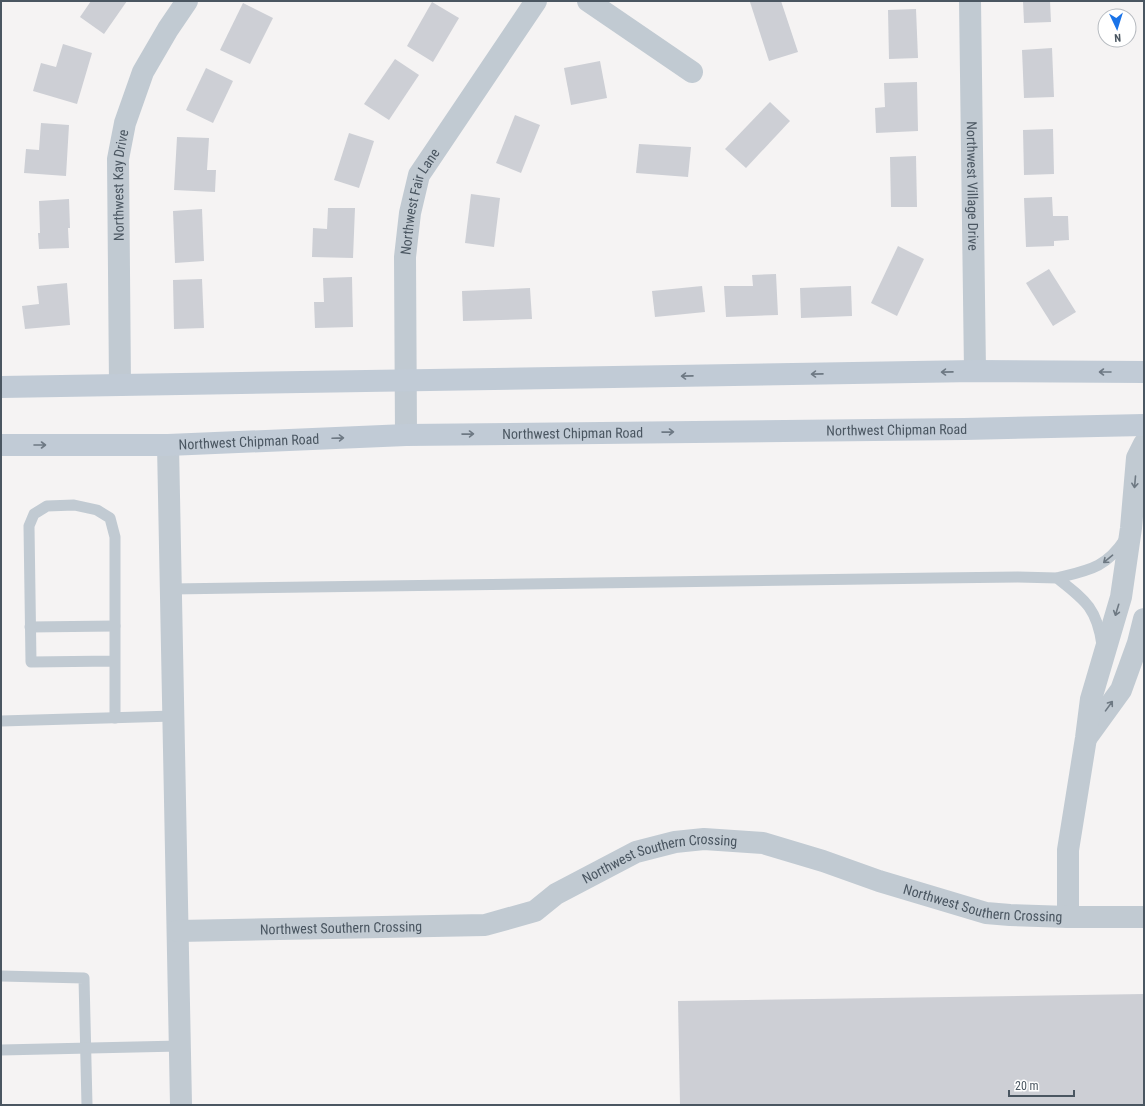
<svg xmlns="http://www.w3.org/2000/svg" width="1145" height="1106" viewBox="0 0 1145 1106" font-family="'Roboto Condensed',sans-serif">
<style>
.building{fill:#cdcfd5}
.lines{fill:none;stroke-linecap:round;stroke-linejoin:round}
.service{stroke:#c1cad2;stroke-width:11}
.minor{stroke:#c1cad2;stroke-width:22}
.secondary{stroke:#c1cbd6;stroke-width:22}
.oneway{stroke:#6e7984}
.oneway2{stroke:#6e7983}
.labels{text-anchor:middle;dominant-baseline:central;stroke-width:3;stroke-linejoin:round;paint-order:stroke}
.street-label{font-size:14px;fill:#4a5661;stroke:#fff}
</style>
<rect width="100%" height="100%" fill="#f5f3f3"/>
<g class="building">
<path d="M91 1H127L104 34 80 17Z"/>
<path d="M751 1H781L798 52 769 61 750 2Z"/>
<path d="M1023 1H1050L1051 22 1024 23Z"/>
<path d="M432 2 459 18 433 62 407 46Z"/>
<path d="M243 3 273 18 250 64 220 50Z"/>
<path d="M916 9 918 58 889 59 888 10Z"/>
<path d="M63 44 92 53 77 104 33 91 41 63 56 67Z"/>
<path d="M1052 48 1054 97 1024 98 1022 50Z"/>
<path d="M395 59 419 75 389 120 364 104Z"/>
<path d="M600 61 607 98 571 105 564 68Z"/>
<path d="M206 68 233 81 213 123 186 110Z"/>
<path d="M917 82 918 131 876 133 875 108 885 107 884 83Z"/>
<path d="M770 102 790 121 746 168 725 149Z"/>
<path d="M515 115 540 125 521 173 496 163Z"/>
<path d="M41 123 69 125 66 176 24 173 26 149 39 150Z"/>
<path d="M1053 129 1054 174 1024 175 1023 130Z"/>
<path d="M349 133 374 141 359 188 334 180Z"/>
<path d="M177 137 209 138 207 170H216L215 192 174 190Z"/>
<path d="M639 144 691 147 688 177 636 173Z"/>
<path d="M916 156 917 207H891L890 157Z"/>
<path d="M471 194 500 198 494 247 465 243Z"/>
<path d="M1052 197 1053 216H1068L1069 240 1054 241V246L1026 247 1024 198Z"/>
<path d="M69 199 70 228H68L69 248 39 249 38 233H40L39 201Z"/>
<path d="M328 208H355L353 258 312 257 313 228 327 229Z"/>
<path d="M202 209 204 261 175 263 173 211Z"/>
<path d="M898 246 924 259 897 316 871 303Z"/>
<path d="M1049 269 1076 312 1053 326 1026 283Z"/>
<path d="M776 274 778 315 726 317 724 286H753L752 275Z"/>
<path d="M352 277 353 327 315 328 314 302H324L323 278Z"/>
<path d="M202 279 204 328 174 329 173 280Z"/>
<path d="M67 283 70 325 25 329 22 306 39 304 37 286Z"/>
<path d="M702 286 705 312 655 317 652 291Z"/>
<path d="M851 286 852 316 801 318 800 288Z"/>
<path d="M530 288 532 319 463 321 462 291Z"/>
<path d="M1144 994V1105H680L678 1001Z"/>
</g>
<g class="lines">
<g class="service">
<path d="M171 589 938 578 1018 577 1057 578"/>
<path d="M30 627 115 626"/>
<path d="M1102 645C1097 608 1085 600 1057 578 1089 570 1106 568 1125 539"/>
<path d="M115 661 31 662 29 526 34 514 47 506 74 505 97 510 110 518 115 537V718"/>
<path d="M1 721 174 716"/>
<path d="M1 976 84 978 87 1105"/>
<path d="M1 1050 180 1046"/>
</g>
<g class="minor">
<path d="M588 1 692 72"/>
<path id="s1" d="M970 1 975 371"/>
<path id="s2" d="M120 385 118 159 125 123 143 72 168 29 187 1"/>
<path id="s3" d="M406 435 405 257 410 213 419 175 536 1"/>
<path d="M168 445 181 1105"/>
<path d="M1087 737 1121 690 1138 643 1144 619"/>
<path d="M1068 917V850L1086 738 1091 699 1121 597 1131 528 1137 458 1144 444"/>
<path id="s4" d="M178 931 485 925 535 911 556 894 636 852 675 842 704 839 763 843 823 861 879 881 986 913 1010 915 1068 917H1144"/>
</g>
<g class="secondary">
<path d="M1 387 975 371 1144 372"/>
<path id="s5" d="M1 445H168L406 435 964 429 1144 425"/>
</g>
</g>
<defs><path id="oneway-shaft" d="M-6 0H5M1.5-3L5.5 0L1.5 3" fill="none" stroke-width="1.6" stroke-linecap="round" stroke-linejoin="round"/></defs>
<g class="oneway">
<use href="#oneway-shaft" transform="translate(947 372) rotate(179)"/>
<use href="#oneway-shaft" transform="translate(1105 372) rotate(-180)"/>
<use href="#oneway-shaft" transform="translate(817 374) rotate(179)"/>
<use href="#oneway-shaft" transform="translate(687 376) rotate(179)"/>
<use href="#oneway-shaft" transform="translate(668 432) rotate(-1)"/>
<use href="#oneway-shaft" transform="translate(468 434) rotate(-1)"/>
<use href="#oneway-shaft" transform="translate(338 438) rotate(-2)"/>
<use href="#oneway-shaft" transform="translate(40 445)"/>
</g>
<g class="oneway2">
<use href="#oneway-shaft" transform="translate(1135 482) rotate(95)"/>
<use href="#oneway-shaft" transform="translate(1108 559) rotate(140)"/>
<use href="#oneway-shaft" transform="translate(1117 610) rotate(107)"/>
<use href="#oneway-shaft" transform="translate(1109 706) rotate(-54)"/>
</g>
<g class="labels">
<g class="street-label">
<text stroke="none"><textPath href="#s2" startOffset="200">Northwest Kay Drive</textPath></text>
<text stroke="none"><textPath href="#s1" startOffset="185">Northwest Village Drive</textPath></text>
<text stroke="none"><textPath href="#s3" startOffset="236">Northwest Fair Lane</textPath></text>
<text stroke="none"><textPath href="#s5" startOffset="896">Northwest Chipman Road</textPath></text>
<text stroke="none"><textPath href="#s5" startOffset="572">Northwest Chipman Road</textPath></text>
<text stroke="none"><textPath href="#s5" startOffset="248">Northwest Chipman Road</textPath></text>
<text stroke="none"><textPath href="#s4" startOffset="498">Northwest Southern Crossing</textPath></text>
<text stroke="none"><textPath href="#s4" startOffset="834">Northwest Southern Crossing</textPath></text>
<text stroke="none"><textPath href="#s4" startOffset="163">Northwest Southern Crossing</textPath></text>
</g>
</g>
<rect width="1145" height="1106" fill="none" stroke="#4a5661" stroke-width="4"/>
<g transform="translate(1117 28) rotate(176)"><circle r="19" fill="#ffffff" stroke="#b7bbc0"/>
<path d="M0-3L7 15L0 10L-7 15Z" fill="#1a73e8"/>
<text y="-6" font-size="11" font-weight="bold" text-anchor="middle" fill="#4a5661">N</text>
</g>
<path d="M1009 1090v6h65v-6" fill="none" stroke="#4a5661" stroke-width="2"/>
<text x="1015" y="1090" font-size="12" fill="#4a5661" stroke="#ffffff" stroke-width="3" paint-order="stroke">20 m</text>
</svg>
